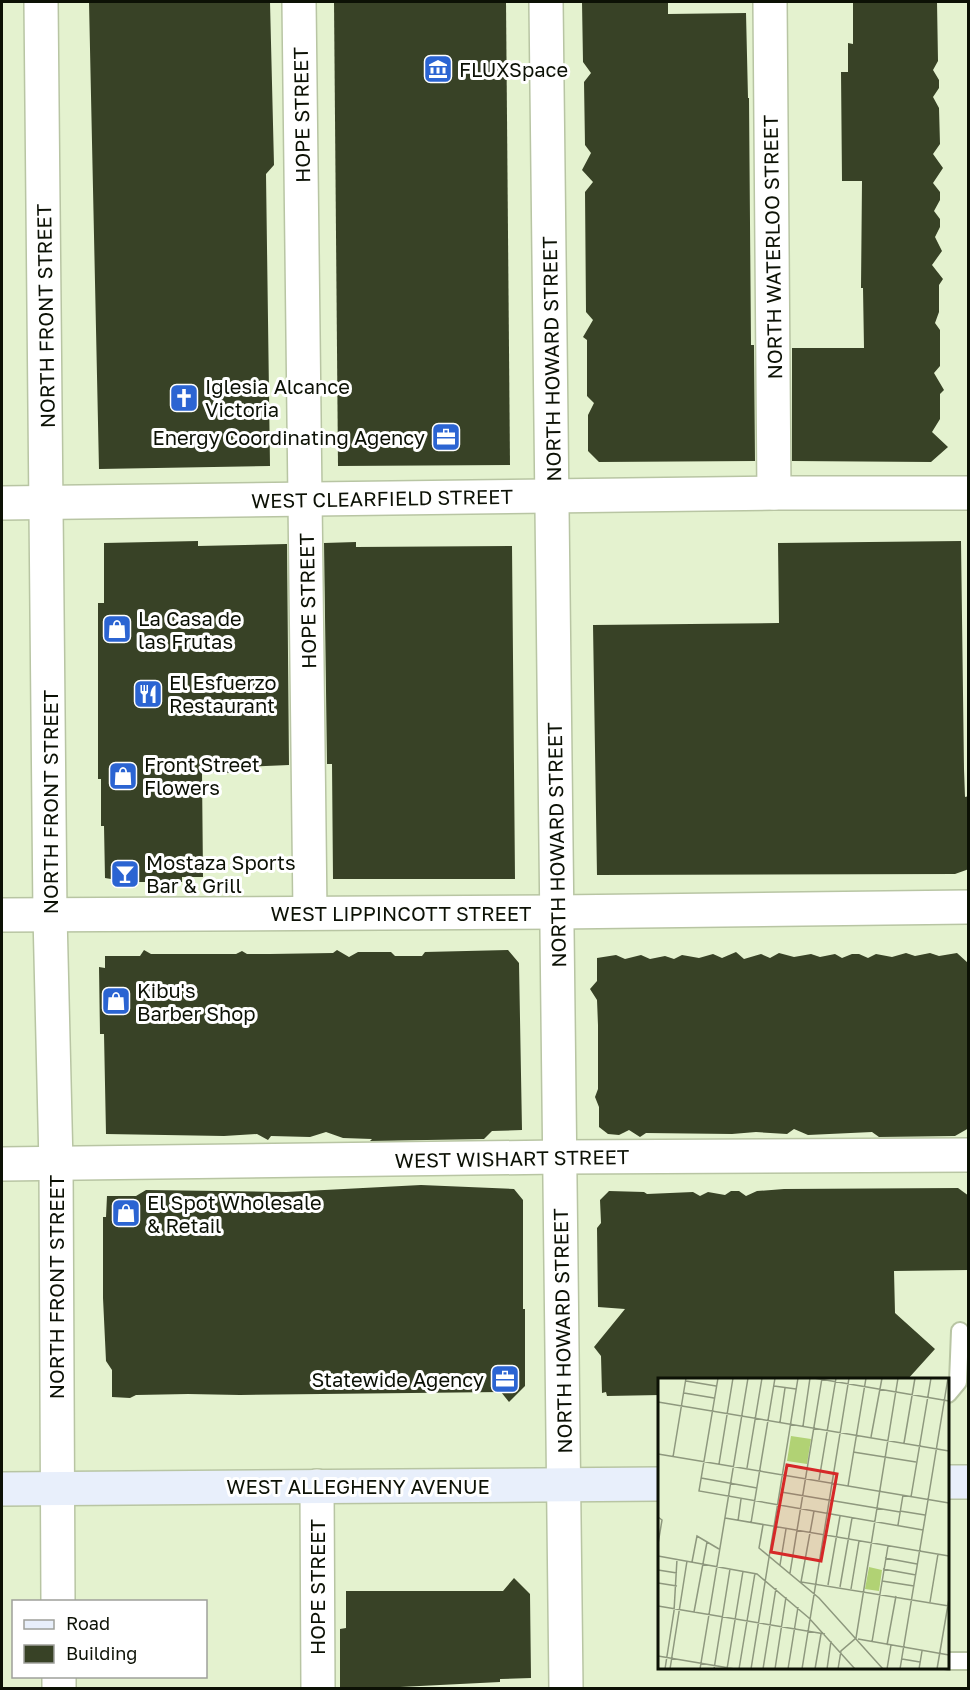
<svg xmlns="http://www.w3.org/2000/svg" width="970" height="1690" viewBox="0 0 970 1690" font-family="'Golos Text',sans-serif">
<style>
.building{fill:#384226}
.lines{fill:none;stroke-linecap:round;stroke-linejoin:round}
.service-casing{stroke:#b8c5a3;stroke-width:20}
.minor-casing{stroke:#b8c5a3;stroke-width:36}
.tertiary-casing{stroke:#b8c5a3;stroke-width:36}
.secondary-casing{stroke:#b8c5a3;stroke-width:36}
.service{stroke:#fff;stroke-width:16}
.minor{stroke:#fff;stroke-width:33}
.tertiary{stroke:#fff;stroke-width:33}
.secondary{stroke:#e8effb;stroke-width:33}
.labels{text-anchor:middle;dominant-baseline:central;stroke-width:6;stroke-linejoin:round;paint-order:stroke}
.poi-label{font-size:20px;fill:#0c1105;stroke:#fff;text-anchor:start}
.street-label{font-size:20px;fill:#0c1105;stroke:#fff}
.inset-road{fill:none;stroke:#8e987e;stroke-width:1.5}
.view{fill:#d62828;fill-opacity:0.15;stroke:#d62828;stroke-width:3}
.inset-edge{fill:none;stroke:#0c1105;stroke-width:3}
</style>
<rect width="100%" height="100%" fill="#e4f2cf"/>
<g class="building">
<path d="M89 2H270L274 165 266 174 270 466 99 469Z"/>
<path d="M334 2H506L510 465 338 466Z"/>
<path d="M582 2H668V14L746 13 748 98H749L751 345H754L755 461 599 462 588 451V415L594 403 587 396V340L583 337 593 320 586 312 585 192 593 182 582 170 591 153 585 145 584 82 591 73 583 62Z"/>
<path d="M853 2H937L938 61 933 70 939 80V88L933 97 939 108 940 144 933 154 943 168 933 183 940 192V200L934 211 940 219V227L935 237 942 251 932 265 943 279 939 285V312L935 323 940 330V366L934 373 944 390 940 394V419L932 432 948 447 931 462 792 461V348H864L863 288H861L862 181H842L841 72H848V43L853 44Z"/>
<path d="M198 541V546L287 544 289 765 240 767 231 773H202L203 877H182V882H111V879L105 878 104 826H101V779H98V603H104V543Z"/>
<path d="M961 541 964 769 965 797 969 796V869L955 874 597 875 593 625 779 623 778 543Z"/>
<path d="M356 542V547L512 546 515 879H333L332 764H327L324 543Z"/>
<path d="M144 950 151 954H236L242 951 247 954H270L333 953 337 950 349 957 358 952H391L395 956H422L425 952 508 950 519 963 522 1130 492 1131 484 1139 370 1141 372 1139 343 1138 326 1132 310 1137 271 1136 268 1140 257 1134 224 1136 106 1134 104 1034H100L99 967 105 968V956H140Z"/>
<path d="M736 952 744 959 761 954 770 958 779 953 794 957 811 954 820 957 835 954 842 958 852 954H859L868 958 876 954 892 957 906 953 915 956 930 953 939 956 957 953 968 963 969 1128 955 1136 879 1137 872 1132 808 1135 794 1129 787 1134 756 1132 732 1134 646 1133 640 1137 629 1130 619 1135 608 1134 599 1127V1107L595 1097 598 1089V1025L597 1000 590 989 597 981V958L616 955 625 959 641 955 650 959 665 956 674 959 682 955 699 958 713 954 722 958Z"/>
<path d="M421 1185 514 1189 523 1200V1309H525V1386L509 1402 501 1392 240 1395 188 1394 136 1395 130 1398 112 1397V1370L106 1361 103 1298V1217H106L107 1196H136L146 1190 286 1192Z"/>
<path d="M958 1188 969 1196V1270L894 1271 895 1313 935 1349 907 1380H660V1395L607 1396 606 1392 602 1393 601 1356 594 1347 625 1309 598 1307 597 1228 601 1223 600 1200 609 1191 644 1192 647 1194 693 1192 700 1196 708 1192 725 1195 731 1191H739L746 1196 757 1191 784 1189Z"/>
<path d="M514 1578 530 1594 531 1678 500 1679V1682L400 1687V1689H340V1629L346 1628V1591H503Z"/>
</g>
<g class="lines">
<g class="service-casing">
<g id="service">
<path d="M948 1394 958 1382 960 1331"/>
<path d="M948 1661H968"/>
</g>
</g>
<g class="minor-casing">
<g id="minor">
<path d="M299 2 310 913"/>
<path d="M546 2 566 1688"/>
<path d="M770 2 774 493"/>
<path d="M2 503 774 493H968"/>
<path d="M2 915 557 912 968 907"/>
<path d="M2 1164 559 1157 968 1155"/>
<path d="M317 1486 318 1688"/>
</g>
</g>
<g class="tertiary-casing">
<g id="tertiary">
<path d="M41 2 50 915 56 1164 58 1602"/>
<path d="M59 1676V1688"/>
</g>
</g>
<g class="secondary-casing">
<g id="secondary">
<path d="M948 1482H968"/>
<path d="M2 1489 660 1484"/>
</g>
</g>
<use href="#service" class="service"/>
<use href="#minor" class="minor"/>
<use href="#tertiary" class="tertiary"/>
<use href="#secondary" class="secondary"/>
</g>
<defs>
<g id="museum-square" transform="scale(1.5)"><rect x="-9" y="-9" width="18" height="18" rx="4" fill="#2b64d2" stroke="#fff"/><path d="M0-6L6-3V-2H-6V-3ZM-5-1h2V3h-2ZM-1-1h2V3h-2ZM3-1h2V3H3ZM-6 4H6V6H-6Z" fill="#fff"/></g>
<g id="church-square" transform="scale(1.5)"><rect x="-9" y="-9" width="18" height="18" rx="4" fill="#2b64d2" stroke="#fff"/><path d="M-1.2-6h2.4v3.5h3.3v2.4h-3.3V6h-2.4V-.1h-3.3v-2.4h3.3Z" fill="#fff"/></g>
<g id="office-square" transform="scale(1.5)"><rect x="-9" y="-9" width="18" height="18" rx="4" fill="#2b64d2" stroke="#fff"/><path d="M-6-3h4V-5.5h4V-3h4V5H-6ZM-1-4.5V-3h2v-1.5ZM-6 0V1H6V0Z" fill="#fff"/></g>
<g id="shop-square" transform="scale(1.5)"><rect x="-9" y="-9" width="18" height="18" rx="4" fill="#2b64d2" stroke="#fff"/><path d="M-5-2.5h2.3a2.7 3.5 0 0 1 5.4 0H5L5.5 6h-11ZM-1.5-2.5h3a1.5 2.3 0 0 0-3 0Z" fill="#fff"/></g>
<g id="restaurant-square" transform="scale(1.5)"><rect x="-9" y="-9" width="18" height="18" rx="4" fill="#2b64d2" stroke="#fff"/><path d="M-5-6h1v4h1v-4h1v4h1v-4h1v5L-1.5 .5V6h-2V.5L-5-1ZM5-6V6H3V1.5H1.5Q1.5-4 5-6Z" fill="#fff"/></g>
<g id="bar-square" transform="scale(1.5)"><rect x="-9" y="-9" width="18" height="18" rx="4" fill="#2b64d2" stroke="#fff"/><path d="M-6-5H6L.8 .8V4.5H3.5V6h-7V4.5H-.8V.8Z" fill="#fff"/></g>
</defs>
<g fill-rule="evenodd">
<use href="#museum-square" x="438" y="69"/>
<use href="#church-square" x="184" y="398"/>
<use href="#office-square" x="446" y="437"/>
<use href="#shop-square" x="117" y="629"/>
<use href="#restaurant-square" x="148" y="694"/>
<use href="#shop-square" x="123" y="776"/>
<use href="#bar-square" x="125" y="874"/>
<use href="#shop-square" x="116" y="1001"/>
<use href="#shop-square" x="126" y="1213"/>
<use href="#office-square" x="505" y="1379"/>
</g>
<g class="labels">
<g class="poi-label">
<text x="459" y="69">FLUXSpace</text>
<text x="205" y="386">Iglesia Alcance<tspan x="205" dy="23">Victoria</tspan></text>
<text x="425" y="437" text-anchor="end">Energy Coordinating Agency</text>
<text x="138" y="618">La Casa de<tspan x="138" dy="23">las Frutas</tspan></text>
<text x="169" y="682">El Esfuerzo<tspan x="169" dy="23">Restaurant</tspan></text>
<text x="144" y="764">Front Street<tspan x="144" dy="23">Flowers</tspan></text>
<text x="146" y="862">Mostaza Sports<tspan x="146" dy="23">Bar &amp; Grill</tspan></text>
<text x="137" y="990">Kibu's<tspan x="137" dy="23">Barber Shop</tspan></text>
<text x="147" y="1202">El Spot Wholesale<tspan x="147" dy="23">&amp; Retail</tspan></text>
<text x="484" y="1379" text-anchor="end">Statewide Agency</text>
</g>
<g class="street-label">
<text transform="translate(301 115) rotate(-91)">HOPE STREET</text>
<text transform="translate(772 247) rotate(-91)">NORTH WATERLOO STREET</text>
<text transform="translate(45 316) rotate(-91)">NORTH FRONT STREET</text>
<text transform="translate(551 359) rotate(-91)">NORTH HOWARD STREET</text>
<text transform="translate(382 498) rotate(-1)">WEST CLEARFIELD STREET</text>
<text transform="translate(307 601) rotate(-91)">HOPE STREET</text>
<text transform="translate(50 802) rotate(-90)">NORTH FRONT STREET</text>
<text transform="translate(556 845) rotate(-91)">NORTH HOWARD STREET</text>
<text x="401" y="913">WEST LIPPINCOTT STREET</text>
<text transform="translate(512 1158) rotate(-1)">WEST WISHART STREET</text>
<text transform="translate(56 1287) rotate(-90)">NORTH FRONT STREET</text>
<text transform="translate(562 1331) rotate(-91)">NORTH HOWARD STREET</text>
<text x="358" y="1486">WEST ALLEGHENY AVENUE</text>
<text transform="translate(317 1587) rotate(-90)">HOPE STREET</text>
</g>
</g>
<g transform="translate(658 1378)">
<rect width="291" height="291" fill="#e4f2cf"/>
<path d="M133 58 153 61 149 86 129 83ZM211 189 224 192 221 213 207 211Z" fill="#b1d274"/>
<path class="inset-road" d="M60 0 41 113 265 152M156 0 291 23M28 3 58 8M116 8 138 11M26 15 56 20M0 24 291 73M122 44 127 10M145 48 152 0M213 59 224 0M246 65 257 0M195 74 258 84M0 76 291 125M15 79 28 0M61 86 75 0M89 90 104 0M43 100 99 110M161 102 178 0M190 108 208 0M123 114 242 134M253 119 273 0M270 122 290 0M156 133 143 204 291 228M242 133 267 137M0 139 4 142 0 166M67 140 291 178M80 143 83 121M93 145 117 0M105 147 101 170 161 220 225 291M240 147 245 117M0 178 99 196 151 240 197 291M227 180 259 186M34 184 39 158 61 171M122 187 128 151M225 191 258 197M0 192 19 195M132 195 164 0M224 203 256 208M0 205 19 208M170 207 182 138M182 209 194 140M193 211 201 163M272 224 280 176M0 228 167 256M36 234 49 164M200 261 291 277M214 264 230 168M229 267 238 218M0 278 77 291M244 281 262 284M7 291 16 233 19 181M12 291 29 183M42 291 90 0M56 291 72 191M69 291 85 193M81 291 97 195M93 291 140 0M105 291 118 210M117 291 128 219M130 291 140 229M144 291 191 0M157 291 163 256M169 291 173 263M180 291 183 273 198 260 240 0M229 291 233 267M242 291 270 122M261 291 264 273M279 291 291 221"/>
<path class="view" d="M129 87 179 96 163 183 113 174Z"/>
<rect width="291" height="291" class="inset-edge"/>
</g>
<rect width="970" height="1690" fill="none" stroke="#0c1105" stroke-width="6"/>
<rect x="12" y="1600" width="195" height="78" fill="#ffffff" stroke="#9ea09b" stroke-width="1.5"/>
<rect x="24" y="1620" width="30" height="9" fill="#e8effb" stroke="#9ea09b" stroke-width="1.5"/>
<text x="66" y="1630" font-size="18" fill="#0c1105">Road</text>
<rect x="24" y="1645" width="30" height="18" fill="#384226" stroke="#9ea09b" stroke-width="1.5"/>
<text x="66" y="1660" font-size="18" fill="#0c1105">Building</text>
</svg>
